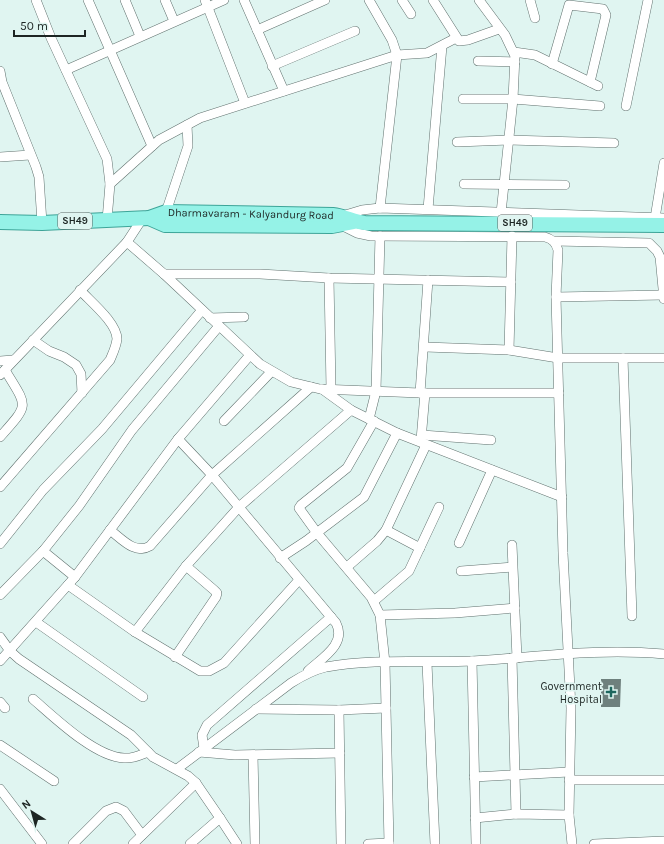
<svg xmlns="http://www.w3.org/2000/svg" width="664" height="844" viewBox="0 0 664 844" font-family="Karla,sans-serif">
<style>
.building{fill:#6e807d}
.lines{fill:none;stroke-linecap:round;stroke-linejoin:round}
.street-casing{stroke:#60716e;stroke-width:10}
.primary-casing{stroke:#3da498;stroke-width:16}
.street{stroke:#fff;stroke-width:9}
.primary{stroke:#95f2e7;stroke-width:14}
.poi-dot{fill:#1d675e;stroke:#e0f5f1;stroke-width:1.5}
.labels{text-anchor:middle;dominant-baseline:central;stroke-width:3.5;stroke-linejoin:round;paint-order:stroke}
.shield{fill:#e0f5f1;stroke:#586361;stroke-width:1}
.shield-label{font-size:10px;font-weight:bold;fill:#1d2523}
.street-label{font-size:11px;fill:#1d2523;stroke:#e0f5f1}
.poi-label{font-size:11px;fill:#1d2523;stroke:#e0f5f1;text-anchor:end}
</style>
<rect width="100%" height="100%" fill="#e0f5f1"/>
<path class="building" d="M601 679H621L620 707H601Z"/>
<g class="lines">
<g class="street-casing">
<g id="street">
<path d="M36 0 51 38 107 159 110 184 107 220"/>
<path d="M88 0 152 146"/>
<path d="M125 0 140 36"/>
<path d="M165 0 174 21"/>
<path d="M205 0 245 103"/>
<path d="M244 0 284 91"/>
<path d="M369 0 392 40 397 55 380 208"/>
<path d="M402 0 411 14"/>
<path d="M433 0 459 41 468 40 499 29"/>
<path d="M479 0 505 35 515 56 513 99 501 213"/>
<path d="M530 0 535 18"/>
<path d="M257 30 325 0"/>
<path d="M514 52 535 55 598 86"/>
<path d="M478 61 515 62"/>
<path d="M552 64 569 5 603 9 606 15 590 82"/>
<path d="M272 66 355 31"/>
<path d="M66 70 224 0"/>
<path d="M0 71 2 82 36 167 39 177 42 223"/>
<path d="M463 99H513L600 106"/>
<path d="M626 106 648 0"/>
<path d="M457 142 509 140 614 143"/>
<path d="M0 157 30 155"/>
<path d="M110 184 159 140 200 118 397 55 427 53 456 38"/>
<path d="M464 184 565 185"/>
<path d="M428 209 442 46"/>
<path d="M166 212 188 146 187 125"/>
<path d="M342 216 362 210 380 208 664 218"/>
<path d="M655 218 664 163"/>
<path d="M341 225 357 233 371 236 545 237C553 239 556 243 558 250L556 297 563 553 571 708 569 815 572 844"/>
<path d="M554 241 649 243 657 251 660 257 664 299"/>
<path d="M127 242 164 274 260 364 291 382 320 389 420 393H559"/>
<path d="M164 274H260L329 278 511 282"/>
<path d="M329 278 331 389"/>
<path d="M556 297 663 295"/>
<path d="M210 318 244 317"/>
<path d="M33 340 49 351 64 357 76 365 81 374 82 393"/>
<path d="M425 347 509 350 558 358H664"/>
<path d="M509 350 512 236"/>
<path d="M623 358 632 616"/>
<path d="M0 361 13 360"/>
<path d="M0 375 127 242 142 219"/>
<path d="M322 389 351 410 397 433 562 497"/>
<path d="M420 393 428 280"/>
<path d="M369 419 376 391 380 236"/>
<path d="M224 421 271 372"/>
<path d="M374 421 347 468 301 505 299 508 317 533 371 597 380 615 385 663 389 844"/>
<path d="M422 435 491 440"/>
<path d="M0 437C30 403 28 408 5 370"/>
<path d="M178 439 212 475 336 623C347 644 322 658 308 671"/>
<path d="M421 440 425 393"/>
<path d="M0 487 110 360C113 353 116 347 117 339 117 323 91 302 80 290"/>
<path d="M110 530C122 539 135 555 150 546L212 475 311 387"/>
<path d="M386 530 420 548"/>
<path d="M459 543 492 470"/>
<path d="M0 544 43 490 102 429 202 310"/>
<path d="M512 545 517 658"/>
<path d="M43 551 75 577"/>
<path d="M280 558 306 541 364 497 397 433"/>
<path d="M347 567 377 541 386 530 426 445"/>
<path d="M461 571 512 567"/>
<path d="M68 585 135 632 200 671H209L224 663 299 580"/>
<path d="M0 595 43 551 79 506 132 430 219 326"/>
<path d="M374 601 409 571 439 507"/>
<path d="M380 615 455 613 515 608"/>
<path d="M36 622 143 697"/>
<path d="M135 632 186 566 239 507 351 410"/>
<path d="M0 637 10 651 19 659 131 735 153 757 188 776 196 783 220 818 237 844"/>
<path d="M175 657 216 597 217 593 214 590 186 566"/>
<path d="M512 658 516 814"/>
<path d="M0 661 75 577 178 439 250 355"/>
<path d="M472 661 476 844"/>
<path d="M427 663 435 844"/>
<path d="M33 699C54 717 95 757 124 758 133 759 140 755 148 752"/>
<path d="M0 702 5 708"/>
<path d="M256 709 339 710 386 708"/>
<path d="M339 710 341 844"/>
<path d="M0 745 54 781"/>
<path d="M204 748 202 735 207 725 331 617"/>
<path d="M199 752 235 755 340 753"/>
<path d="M253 755 255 844"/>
<path d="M177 769 291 683C302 676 313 670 326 667 374 658 424 663 472 661 538 657 598 648 664 654"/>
<path d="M474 777 569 772"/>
<path d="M569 780H664"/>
<path d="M0 789 42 844"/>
<path d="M475 818 516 814 569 815"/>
<path d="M73 844 106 811 116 807 124 811 142 835"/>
<path d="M133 844 196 783"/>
<path d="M190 844 220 818"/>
<path d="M368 844 389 843"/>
<path d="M594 844 664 841"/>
</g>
</g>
<g class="primary-casing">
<g id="primary">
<path d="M149 218 165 225 332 226 353 222"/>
<path id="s1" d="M0 222 42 223 149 218 166 212 333 215C344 216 354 222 365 223L664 225"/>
</g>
</g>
<use href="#street" class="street"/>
<use href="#primary" class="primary"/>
</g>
<path class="poi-dot" d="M609 686h4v4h4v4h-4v4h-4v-4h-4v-4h4z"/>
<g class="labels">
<g class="shield">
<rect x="58" y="213" width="34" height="16" rx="3"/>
<rect x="498" y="215" width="34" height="16" rx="3"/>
</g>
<g class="shield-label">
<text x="75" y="221">SH49</text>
<text x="515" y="223">SH49</text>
</g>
<g class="street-label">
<text stroke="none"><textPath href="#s1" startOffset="252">Dharmavaram - Kalyandurg Road</textPath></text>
</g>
<g class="poi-label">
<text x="602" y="686">Government<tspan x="602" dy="13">Hospital</tspan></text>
</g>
</g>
<g transform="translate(32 812) rotate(323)" stroke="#e0f5f1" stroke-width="3" paint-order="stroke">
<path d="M0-3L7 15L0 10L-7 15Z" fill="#1d2523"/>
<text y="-6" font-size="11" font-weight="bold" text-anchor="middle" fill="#1d2523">N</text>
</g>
<path d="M14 30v6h71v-6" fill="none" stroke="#1d2523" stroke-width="2"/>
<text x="20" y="30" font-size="12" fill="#1d2523" stroke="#e0f5f1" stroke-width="3" paint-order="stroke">50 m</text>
</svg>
